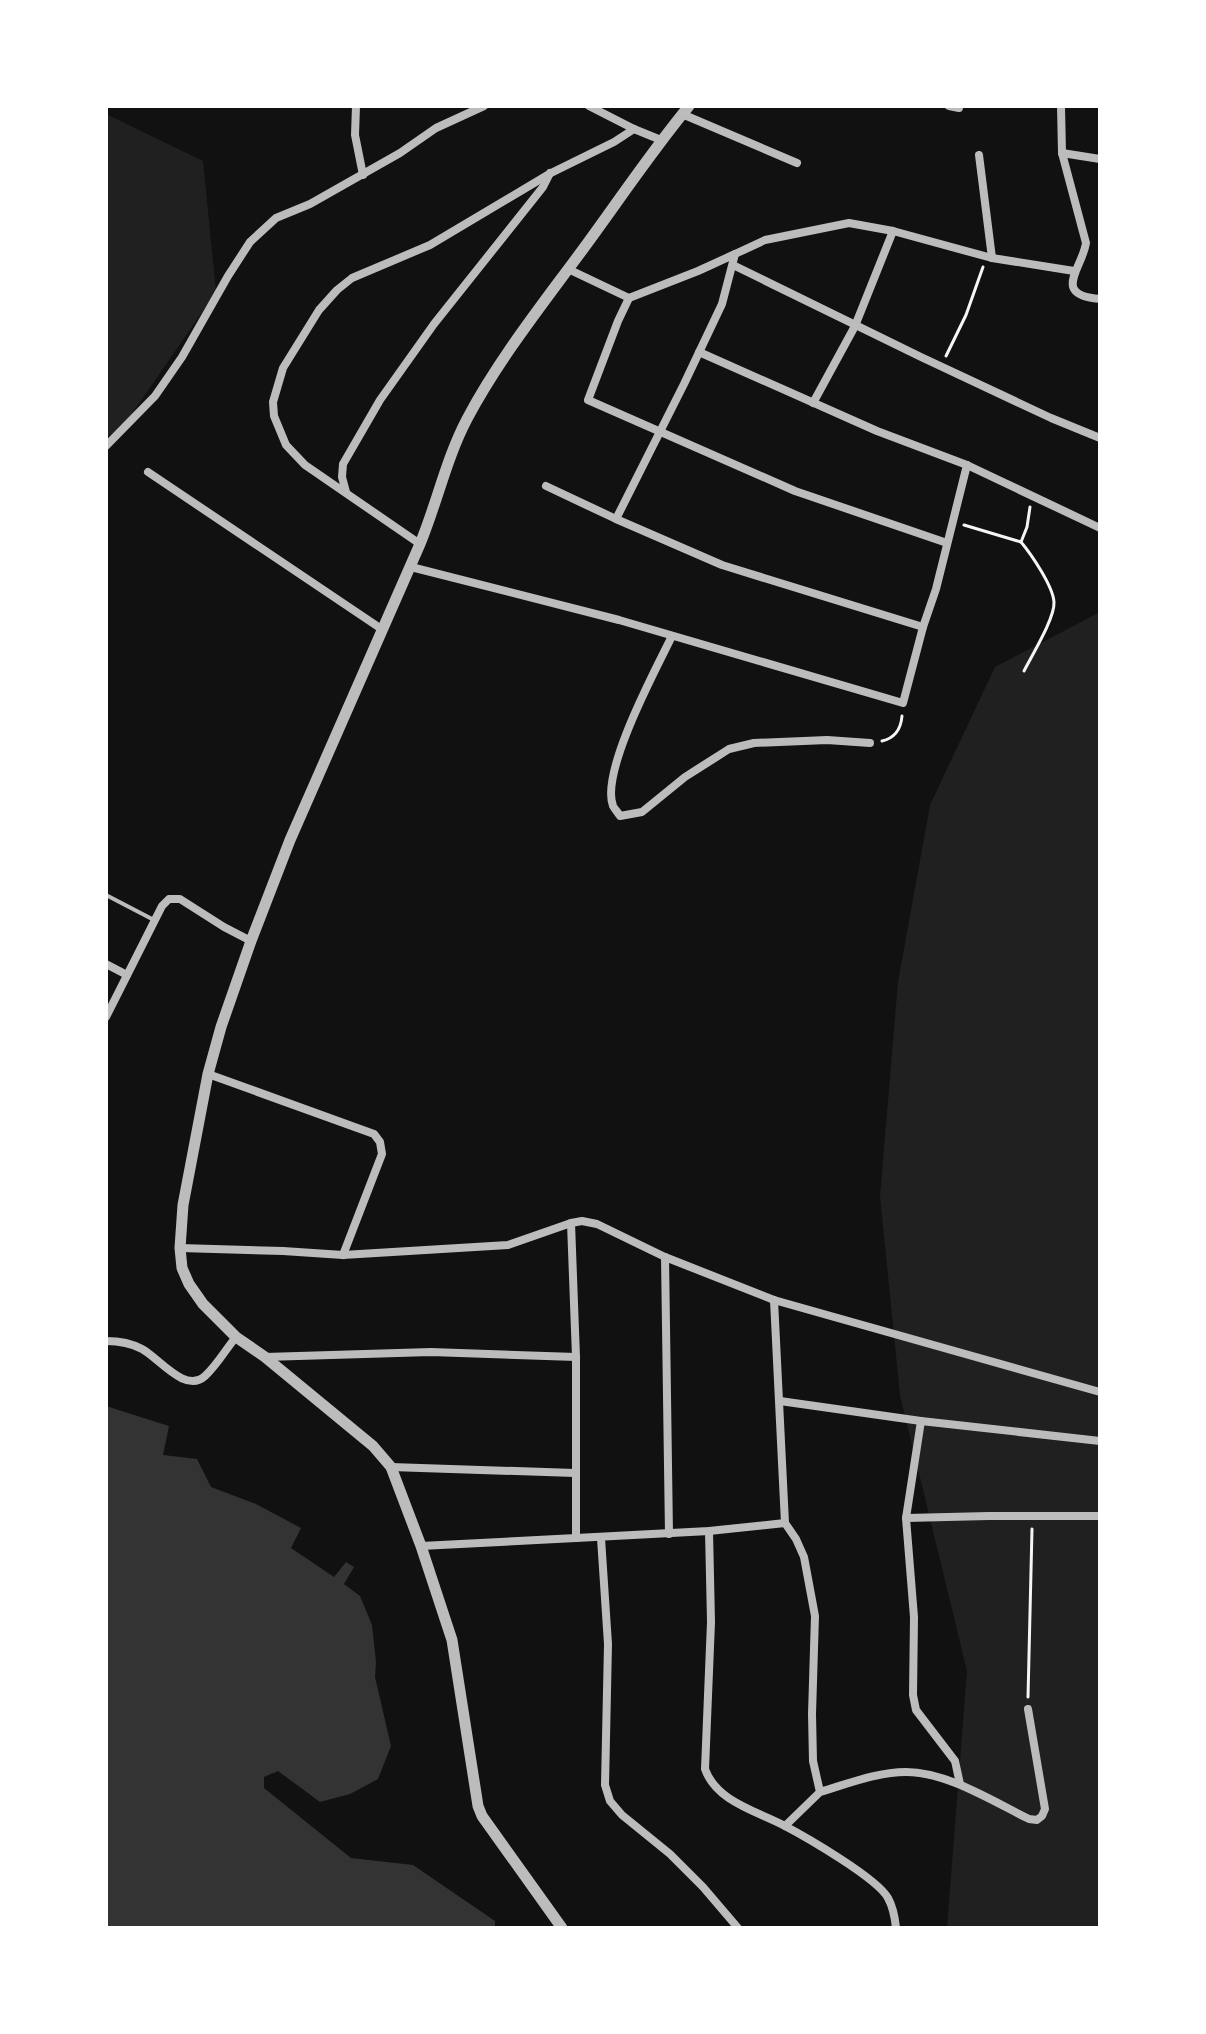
<svg xmlns="http://www.w3.org/2000/svg" width="1206" height="2034" viewBox="0 0 1206 2034" font-family="'IBM Plex Sans',sans-serif">
<style>
.green{fill:#202020}
.water{fill:#333}
.lines{fill:none;stroke-linecap:round;stroke-linejoin:round}
.path{stroke:#f5f5f5;stroke-width:3}
.service{stroke:#bcbcbc;stroke-width:4}
.minor{stroke:#bcbcbc;stroke-width:8}
.tertiary{stroke:#bcbcbc;stroke-width:11}
</style>
<rect width="100%" height="100%" fill="#111"/>
<g class="green">
<path d="M106 114 203 161 216 292 122 428 106 437Z"/>
<path d="M1100 612V1928H947L967 1671 900 1395 880 1196 898 982 930 805 995 667Z"/>
</g>
<path class="water" d="M106 1406 169 1426 163 1455 197 1459 211 1487 256 1504 301 1528 291 1548 334 1577 346 1562 354 1567 344 1584 360 1596 372 1625 376 1662 375 1677 391 1746 378 1779 350 1794 320 1802 278 1771 264 1777V1788L351 1858 413 1865 495 1921V1928H106Z"/>
<g class="lines">
<g class="path">
<path d="M946 356 966 315 983 267"/>
<path d="M964 525 1021 542 1027 527 1030 507"/>
<path d="M1021 542C1031 554 1053 586 1054 602 1055 618 1032 655 1024 671"/>
<path d="M882 741C895 738 901 728 902 716"/>
<path d="M1028 1697 1032 1529"/>
</g>
<path class="service" d="M106 895 154 920"/>
<g class="minor">
<path d="M356 106 355 135 363 175"/>
<path d="M589 106 634 129 661 140"/>
<path d="M949 106 959 108"/>
<path d="M1061 106 1062 153 1086 243C1082 269 1051 295 1100 299"/>
<path d="M682 114 797 163"/>
<path d="M1062 153 1100 159"/>
<path d="M979 155 992 258"/>
<path d="M733 265 921 357 1051 418 1100 438"/>
<path d="M568 269 629 298 698 271 735 254"/>
<path d="M629 298 618 321 588 400 795 491 947 543"/>
<path d="M699 352 877 431 967 465 1100 528"/>
<path d="M813 403 855 326 893 231"/>
<path d="M106 446 155 396 182 357 228 276 250 242 276 218 310 204 400 153 436 128 484 106"/>
<path d="M148 472 383 630"/>
<path d="M546 486 616 519 722 565 923 627"/>
<path d="M346 492 342 477 343 464 380 400 434 324 543 187 550 173"/>
<path d="M616 519 684 384 722 304 735 254 765 240 849 223 893 231 992 258 1074 271"/>
<path d="M420 544 305 465 286 445 274 416 273 402 283 368 319 310 337 290 352 278 430 245 551 173 614 142 634 129"/>
<path d="M411 567 619 620 903 703 923 627 936 589 967 465"/>
<path d="M672 636C656 669 600 772 613 806 614 808 619 814 620 816L642 812 685 777 729 749 754 743 827 740 870 743"/>
<path d="M106 964 127 975"/>
<path d="M106 1017 162 906 169 899H180L224 927 251 941"/>
<path d="M208 1074 374 1134 380 1142 382 1154 343 1255"/>
<path d="M180 1248 283 1251 343 1255 508 1245 571 1223"/>
<path d="M665 1257 669 1534"/>
<path d="M106 1341C118 1341 131 1343 142 1349 159 1358 185 1394 205 1376 217 1365 226 1349 236 1337"/>
<path d="M265 1357 431 1352 576 1357"/>
<path d="M780 1401 921 1421"/>
<path d="M391 1467 575 1473"/>
<path d="M906 1518 989 1516H1100"/>
<path d="M709 1531 711 1622 705 1769C716 1801 756 1811 783 1825 806 1837 877 1878 888 1898 893 1907 895 1918 896 1928"/>
<path d="M576 1538 709 1531 785 1523 774 1300"/>
<path d="M601 1538 608 1644 605 1785 610 1801 622 1815 670 1854 703 1887 738 1928"/>
<path d="M421 1546 576 1538V1357L571 1223 582 1221 597 1224 665 1257 774 1300 1100 1392"/>
<path d="M960 1784 955 1761 916 1710 913 1695 914 1617 906 1518 921 1421 1100 1441"/>
<path d="M820 1792C847 1784 877 1772 906 1772 947 1772 992 1801 1029 1819L1037 1820 1042 1816 1045 1809 1028 1709"/>
<path d="M785 1826 820 1792 813 1761 812 1714 815 1616 804 1557 796 1539 785 1523"/>
</g>
<path class="tertiary" d="M562 1928 482 1816 478 1806 452 1640 421 1546 391 1467 373 1446 265 1357 236 1337 203 1304 189 1284 182 1268 180 1248 183 1205 208 1074 221 1027 251 941 290 840 420 544C437 503 446 459 467 419 495 366 534 315 569 268 610 214 646 158 689 106"/>
</g>
<rect width="1206" height="2034" fill="none" stroke="#ffffff" stroke-width="216"/>
</svg>
